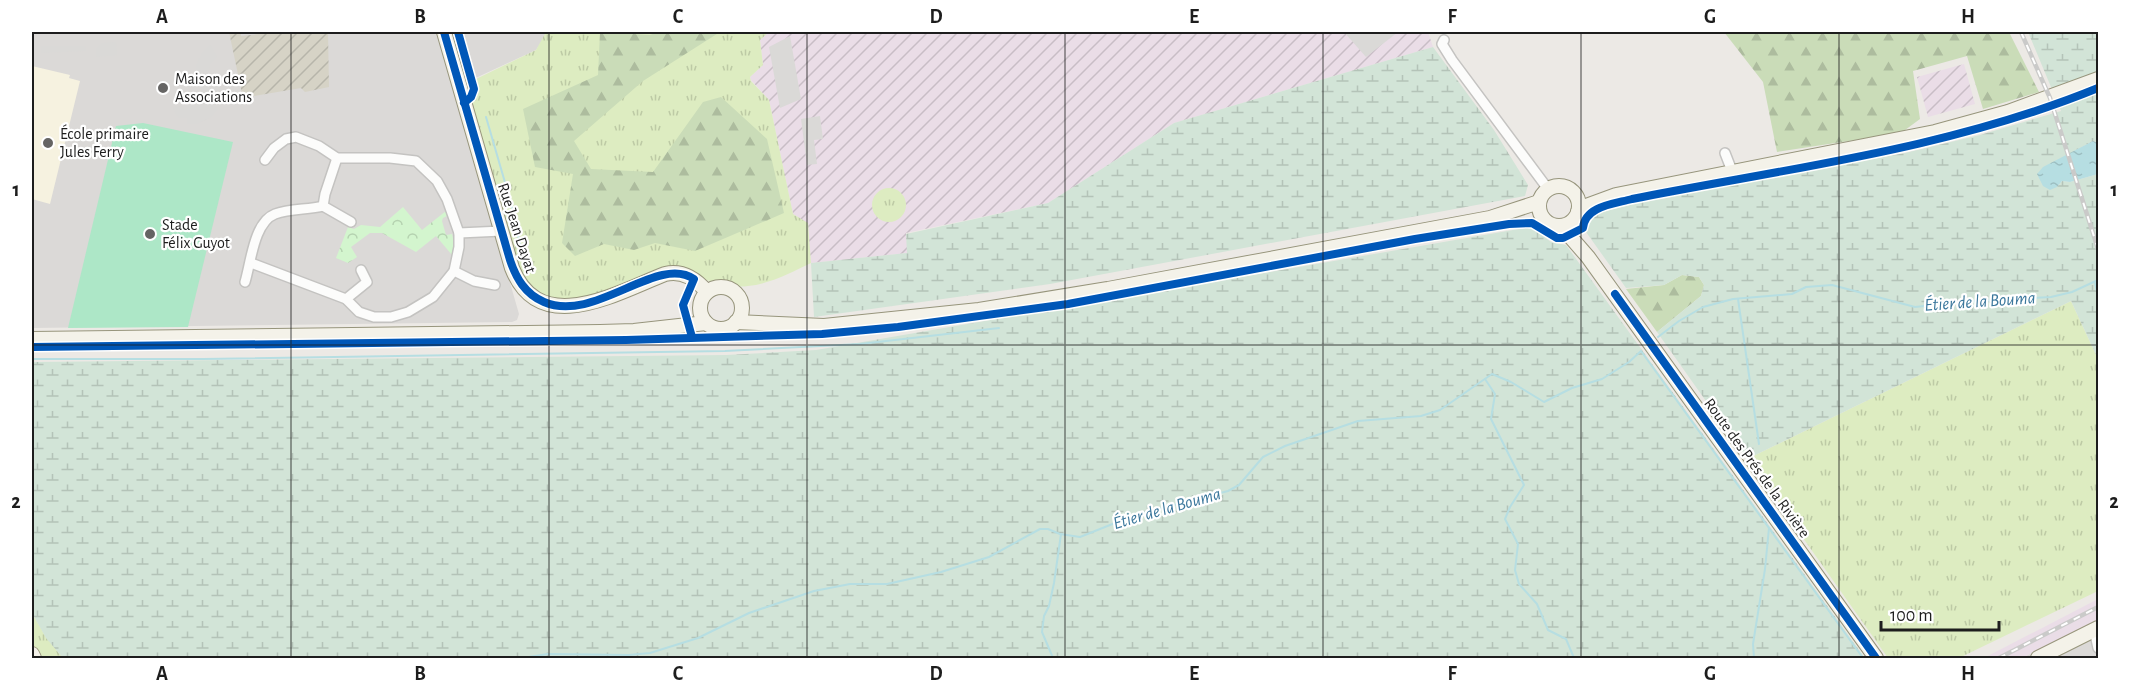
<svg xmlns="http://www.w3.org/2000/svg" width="2130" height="690" viewBox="0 0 2130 690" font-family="'Alegreya Sans',sans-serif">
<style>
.residential{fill:#dbd9d7}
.industrial{fill:url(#industrial-furrows)}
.education{fill:#f6f2e0}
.railway{fill:#eadde7}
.construction{fill:url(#construction-furrows)}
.grass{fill:url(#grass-tufts)}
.forest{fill:url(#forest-firs)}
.wetland{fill:url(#wetland-marsh)}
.park{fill:url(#park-crowns)}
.pitch{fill:#ade7c7}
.parking{fill:#dad9d7}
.water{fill:url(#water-ripples)}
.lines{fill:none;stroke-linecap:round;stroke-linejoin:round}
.stream{stroke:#b6dee2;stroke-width:2}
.street-casing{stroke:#c4c3c1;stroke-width:12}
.secondary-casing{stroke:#97957c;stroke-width:16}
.street{stroke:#fcfcfb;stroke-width:9}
.secondary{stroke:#f4f2e9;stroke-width:14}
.rail-casing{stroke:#cacac9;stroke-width:4.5}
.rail{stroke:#fff;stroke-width:2;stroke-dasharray:7;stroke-linecap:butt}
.cycleway-casing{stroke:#fff;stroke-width:11}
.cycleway{stroke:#0057b8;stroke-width:8}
.grid{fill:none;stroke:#1d1d1d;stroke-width:1.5;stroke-opacity:0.55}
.poi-dot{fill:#656463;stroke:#fff;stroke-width:2}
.labels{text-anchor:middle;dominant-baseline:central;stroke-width:4.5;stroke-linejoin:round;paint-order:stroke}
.poi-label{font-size:16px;fill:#1d1d1d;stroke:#fff;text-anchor:start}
.street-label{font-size:16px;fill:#1d1d1d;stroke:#fff}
.water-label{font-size:18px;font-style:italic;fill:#3b779c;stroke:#fff}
.neatline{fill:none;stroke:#1d1d1d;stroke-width:2}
.grid-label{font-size:20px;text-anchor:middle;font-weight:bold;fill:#1d1d1d}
</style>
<defs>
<pattern id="industrial-furrows" width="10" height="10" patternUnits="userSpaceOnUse" patternTransform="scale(1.5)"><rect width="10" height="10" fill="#eadde7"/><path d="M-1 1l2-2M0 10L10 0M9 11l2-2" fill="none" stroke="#c8bdc6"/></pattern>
<pattern id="construction-furrows" width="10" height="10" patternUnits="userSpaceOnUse" patternTransform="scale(1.5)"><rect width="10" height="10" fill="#d6d3c6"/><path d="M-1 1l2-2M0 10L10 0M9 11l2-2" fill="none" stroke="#b7b5aa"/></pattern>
<pattern id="grass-tufts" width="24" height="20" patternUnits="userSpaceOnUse" patternTransform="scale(1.5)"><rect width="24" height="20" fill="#ddecc1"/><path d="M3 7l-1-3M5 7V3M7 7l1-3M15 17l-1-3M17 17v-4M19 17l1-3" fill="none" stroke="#bdcaa5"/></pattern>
<pattern id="forest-firs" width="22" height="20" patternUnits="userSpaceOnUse" patternTransform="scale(1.5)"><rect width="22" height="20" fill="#cadcb8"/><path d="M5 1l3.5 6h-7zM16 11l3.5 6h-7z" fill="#adbc9e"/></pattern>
<pattern id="wetland-marsh" width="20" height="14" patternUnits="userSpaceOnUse" patternTransform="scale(1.5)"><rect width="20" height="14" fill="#d2e4d7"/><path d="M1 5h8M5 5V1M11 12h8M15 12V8" fill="none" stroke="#b4c3b8"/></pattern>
<pattern id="park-crowns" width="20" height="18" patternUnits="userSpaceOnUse" patternTransform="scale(1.5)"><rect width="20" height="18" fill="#d3f5ce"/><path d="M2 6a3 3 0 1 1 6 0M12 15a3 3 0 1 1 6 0" fill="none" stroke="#b5d2b0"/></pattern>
<pattern id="water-ripples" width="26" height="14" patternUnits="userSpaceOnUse" patternTransform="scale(1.5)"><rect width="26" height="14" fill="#b6dee2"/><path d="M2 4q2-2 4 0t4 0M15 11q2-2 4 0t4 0" fill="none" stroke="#9cbec1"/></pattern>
</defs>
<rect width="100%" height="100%" fill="#ece9e5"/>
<g class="residential">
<path d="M32 32H548L536 50 454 88 519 314 517 320 512 322 32 328Z"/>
<path d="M2098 620V658H2022L2097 621Z"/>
</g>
<g class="industrial">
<path d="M769 32H1428L1433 47 1174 123 1048 203 906 233 908 253 811 263 809 245 793 214 769 100 751 80 750 77 763 65 760 40Z"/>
<path d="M1964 64 1975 104 1928 117 1917 77Z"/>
</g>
<path class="education" d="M32 66 70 75 69 78 80 81 50 204 32 199Z"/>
<path class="railway" d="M2098 599V620L2097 621 2022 658H1984Z"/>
<path class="construction" d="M229 32H241V36L278 32H328L329 87 305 92 301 88 243 98Z"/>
<g class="grass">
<path d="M546 32H769L760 40 763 65 750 77 751 81 769 100 793 214 808 223 811 263C792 272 770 284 748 286 737 288 721 284 710 281 698 278 695 270 680 268L586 301 566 304 533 291 517 270 469 104 476 92 474 80 536 50Z"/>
<circle cx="889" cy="205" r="17"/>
<path d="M2071 301 2098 359V591L1959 658H1888L1747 459Z"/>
<path d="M32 613 46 637 63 658H39L32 648Z"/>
</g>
<g class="forest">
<path d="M600 32 650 35 658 32H720L643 81 574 141 591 169 653 172 703 102 721 97 767 139 784 213 695 251 655 243 634 250 604 244 575 256 562 243 573 174 535 167 523 109 598 75Z"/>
<path d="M1724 32H2009L2039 92 1983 109 1967 56 1913 71 1920 119 1901 133 1777 152 1763 82Z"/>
<path d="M1682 275 1699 277 1704 285 1701 296 1657 332 1626 289 1664 285Z"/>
</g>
<g class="wetland">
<path d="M2028 32H2098V143L2093 141 2073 152 2057 187 2062 181 2070 182 2098 174V359L2071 301 1747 459 1657 332 1701 296 1704 285 1699 277 1682 275 1664 285 1626 288 1586 232 1589 220 1598 213 1658 198 1905 153 1980 135 2061 111Z"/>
<path d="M1433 47 1494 130 1528 185 1525 196 1050 284 814 317 811 263 907 253 906 234 1048 203 1174 123Z"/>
<path d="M1531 227 1551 242 1566 245 1865 658H63L46 638 32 613V362L726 355 816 350Z"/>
</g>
<path class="park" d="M403 207 422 230 446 211 447 216 443 218 442 221 446 235 452 234 454 243 452 255 436 236 416 252 382 233H370L351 247 357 257 348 263 336 258 348 227 354 229 361 225 380 227Z"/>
<path class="pitch" d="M143 123 233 142 188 327 68 328 116 126Z"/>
<g class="parking">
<path d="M1344 32H1398L1366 57Z"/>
<path d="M790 36 801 99 780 108 769 47Z"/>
<path d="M116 42 117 55 96 57V49L101 43Z"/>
<path d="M210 45 217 57 210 64 209 73 212 81 218 78 221 84 222 98H216L213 105 218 108 210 118 197 124H187V118H178L173 107 195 104 203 97V92L196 75V67L200 56Z"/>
<path d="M41 46H85L86 51 41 53Z"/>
<path d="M820 116 823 139 814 140 817 164 807 165 801 119Z"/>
</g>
<path class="water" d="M2093 141 2098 143V174L2070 182 2062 181 2057 187 2050 190 2043 186 2037 174 2043 167Z"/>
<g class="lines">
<g class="stream">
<path d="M486 117 511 203 522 254"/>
<path d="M2095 283 2098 295"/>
<path d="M1738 299 1759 444"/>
<path d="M1658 337 1679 321 1703 307 1733 299 1792 294 1806 287 1832 285 1915 307 1961 302 2051 297 2072 292 2098 280"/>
<path d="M32 359H203L725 351 860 344 999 328"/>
<path d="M1485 379 1495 394 1491 419 1524 485 1510 507 1505 519 1518 544 1515 570 1519 584 1537 604 1548 630 1566 639 1574 658"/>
<path d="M522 658 548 654 629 655 650 653 698 638 749 613 814 591 850 584H887L941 572 989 557 1040 529H1048L1060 534 1080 537 1135 515 1228 491 1239 485 1263 457 1285 446 1358 421 1421 416 1440 410 1492 374 1511 382 1544 402 1572 388 1602 379 1629 362 1641 351 1863 658"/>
<path d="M1053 658 1042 632 1044 616 1049 606 1054 583 1061 534"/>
<path d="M1754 658 1753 644 1765 569 1769 528"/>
</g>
<g class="street-casing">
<g id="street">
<path d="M1444 40 1442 44 1452 60 1548 189"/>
<path d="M1725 153 1732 171"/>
<path d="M323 206 325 194 337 158"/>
<path d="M323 206 351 222"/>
<path d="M459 233 502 231"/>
<path d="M251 263 346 299 359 312 374 317H391L408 312 433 297 454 271 459 247V233L447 199 437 181 416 161 390 158H337L319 146 296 137 286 139 274 148 265 160"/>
<path d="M454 271 474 281 495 285"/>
<path d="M245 282C251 262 254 222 275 214 290 208 308 210 323 206"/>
<path d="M346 299 367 282 361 270"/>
<path d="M2094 630 2098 648"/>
</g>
</g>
<g class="secondary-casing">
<g id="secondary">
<path d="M444 32 512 268C540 339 618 292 665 274 683 270 696 279 707 292"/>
<circle cx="1559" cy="206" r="20"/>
<path d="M1578 212 1586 206 1616 195 1935 132 2008 112 2098 79"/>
<path d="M1561 226 1588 257 1876 658"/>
<circle cx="721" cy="308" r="21"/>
<path d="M736 322 824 326 979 310 1108 289 1490 218 1539 202"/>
<path d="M32 339 600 332 634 331 706 323"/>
<path d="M32 654 34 658"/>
<path d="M2038 658 2098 628"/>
</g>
</g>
<use href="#street" class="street"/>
<use href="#secondary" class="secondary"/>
<g class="rail-casing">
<g id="rail">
<path d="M2021 32 2050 98 2098 249"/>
<path d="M1999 658 2098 607"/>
</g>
</g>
<use href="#rail" class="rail"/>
<g class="cycleway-casing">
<g id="cycleway">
<path d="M444 32 510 260C516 278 525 294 544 302 594 324 657 254 694 279L683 305 692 337"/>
<path d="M458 32 474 89 471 97 464 103"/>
<path d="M1615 294 1876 658"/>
<path d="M32 347 626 340 822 334 898 327 1068 304 1415 239 1509 224 1532 223 1557 238H1563L1583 228C1585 206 1614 204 1632 199 1789 168 1949 149 2098 88"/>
</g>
</g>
<use href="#cycleway" class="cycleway"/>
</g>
<path class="grid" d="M291 32V658M549 32V658M807 32V658M1065 32V658M1323 32V658M1581 32V658M1839 32V658M32 345H2098"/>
<g class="poi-dot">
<circle cx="163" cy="88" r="6"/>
<circle cx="48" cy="143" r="6"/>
<circle cx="150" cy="234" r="6"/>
</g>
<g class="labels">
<g class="poi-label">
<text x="175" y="79">Maison des<tspan x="175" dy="18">Associations</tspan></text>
<text x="60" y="134">École primaire<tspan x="60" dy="18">Jules Ferry</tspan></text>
<text x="162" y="225">Stade<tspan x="162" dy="18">Félix Guyot</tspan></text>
</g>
<g class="street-label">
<text transform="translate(517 228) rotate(72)">Rue Jean Dayat</text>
<text transform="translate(1757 468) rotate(54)">Route des Prés de la Rivière</text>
</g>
<g class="water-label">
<text transform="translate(1980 302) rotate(-4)">Étier de la Bouma</text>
<text transform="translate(1167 509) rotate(-16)">Étier de la Bouma</text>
</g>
</g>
<rect width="2130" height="690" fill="none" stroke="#ffffff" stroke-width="66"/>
<path d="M1881 621v9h118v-9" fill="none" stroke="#1d1d1d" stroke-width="3"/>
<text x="1890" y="621" font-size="18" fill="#1d1d1d" stroke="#ffffff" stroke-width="4.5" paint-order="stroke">100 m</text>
<rect x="33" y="33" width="2064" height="624" class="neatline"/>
<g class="grid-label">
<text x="162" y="23">A</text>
<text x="420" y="23">B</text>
<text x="678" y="23">C</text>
<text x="936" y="23">D</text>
<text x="1194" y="23">E</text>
<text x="1452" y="23">F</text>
<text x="1710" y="23">G</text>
<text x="1968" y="23">H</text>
<text x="16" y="196">1</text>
<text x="2114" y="196">1</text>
<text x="16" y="508">2</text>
<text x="2114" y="508">2</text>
<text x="162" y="680">A</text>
<text x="420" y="680">B</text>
<text x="678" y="680">C</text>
<text x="936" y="680">D</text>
<text x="1194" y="680">E</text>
<text x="1452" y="680">F</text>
<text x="1710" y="680">G</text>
<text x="1968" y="680">H</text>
</g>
</svg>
